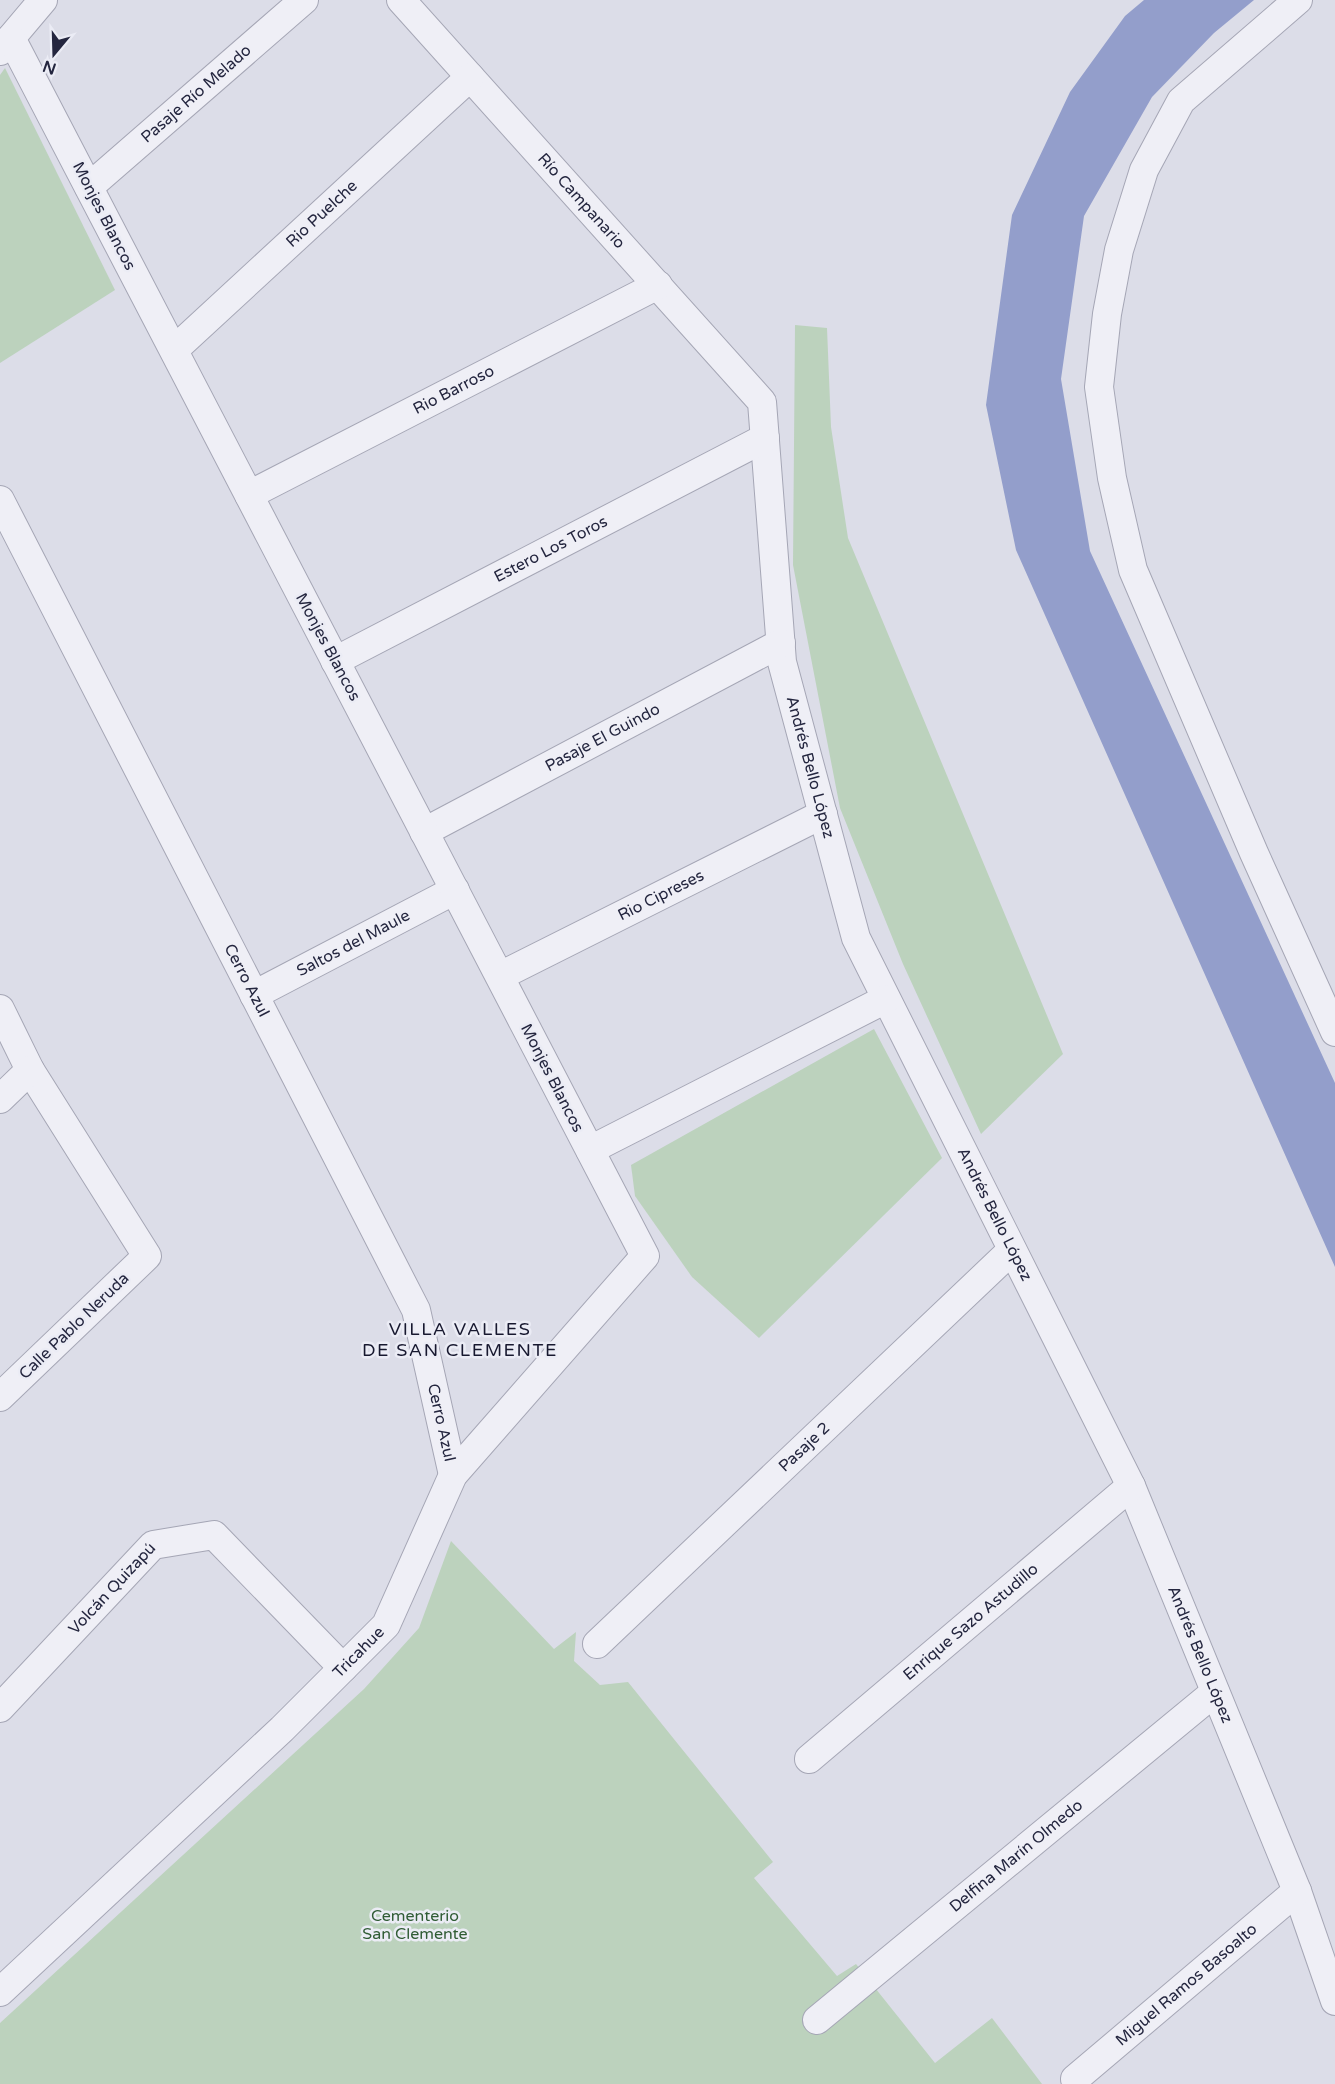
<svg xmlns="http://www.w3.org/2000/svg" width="1335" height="2084" viewBox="0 0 1335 2084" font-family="'Varela Round',sans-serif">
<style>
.green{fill:#bcd2bd}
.water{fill:#939ecb}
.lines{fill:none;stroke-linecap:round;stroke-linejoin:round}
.street-casing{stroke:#a5a6b5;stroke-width:30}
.street{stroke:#efeff6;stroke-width:28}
.labels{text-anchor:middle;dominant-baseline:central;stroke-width:5;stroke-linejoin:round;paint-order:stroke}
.street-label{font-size:16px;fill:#24263f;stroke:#ebecf5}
.park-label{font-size:16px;fill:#305c35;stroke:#ebecf5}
.neighbourhood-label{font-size:18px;letter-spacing:1.5px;fill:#17182f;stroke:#ebecf5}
</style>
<rect width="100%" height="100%" fill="#dcdde8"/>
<g class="green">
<path d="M5 68 115 290 0 363V75Z"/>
<path d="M795 325 827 328 831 427 848 538 1063 1054 981 1134 903 964 840 808 793 565Z"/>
<path d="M874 1029 942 1158 759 1338 692 1277 635 1196 631 1165Z"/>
<path d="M451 1541 554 1649 576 1632 574 1661 600 1685 628 1682 773 1862 754 1878 837 1976 856 1964 935 2063 992 2018 1042 2084H0V2023L364 1689 419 1628Z"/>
</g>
<path class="water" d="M1144 0H1254L1214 33 1152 97 1084 216 1061 379 1090 551 1335 1083V1267L1016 550 986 405 1012 215 1070 92 1125 16Z"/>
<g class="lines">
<g class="street-casing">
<g id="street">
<path id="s1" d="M401 0 762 402 782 662 856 938 1131 1486 1297 1891 1335 2001"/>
<path d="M1298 0 1181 101 1144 170 1119 250 1107 314 1099 387 1112 478 1133 570 1254 853 1335 1032"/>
<path d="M0 51 43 0"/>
<path id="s2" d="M89 187 304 0"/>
<path id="s3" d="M174 350 470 77"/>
<path id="s4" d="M249 495 658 285"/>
<path id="s5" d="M0 500 416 1310 453 1475"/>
<path id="s6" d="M335 661 765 438"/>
<path id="s7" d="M424 832 781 643"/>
<path id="s8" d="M500 976 823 814"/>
<path id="s9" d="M254 995 455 890"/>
<path d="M0 1009 30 1070 147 1256 0 1397"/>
<path d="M0 1099 30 1070"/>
<path d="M590 1150 886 999"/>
<path id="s10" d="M597 1644 1012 1250"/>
<path id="s11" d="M0 1708 153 1545 214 1535 343 1668"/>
<path id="s12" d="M809 1759 1131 1486"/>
<path id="s13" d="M0 1992 282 1729 386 1625 453 1475 645 1256 11 38"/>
<path id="s14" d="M817 2020 1215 1692"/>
<path id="s15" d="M1075 2079 1297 1891"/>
</g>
</g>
<use href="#street" class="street"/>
</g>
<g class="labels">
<g class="street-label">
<text stroke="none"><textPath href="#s2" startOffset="142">Pasaje Río Melado</textPath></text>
<text stroke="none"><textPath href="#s1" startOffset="270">Río Campanario</textPath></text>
<text stroke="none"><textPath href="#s3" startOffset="201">Rio Puelche</textPath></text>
<text transform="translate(104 216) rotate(63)">Monjes Blancos</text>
<text stroke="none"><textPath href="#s4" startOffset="230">Rio Barroso</textPath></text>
<text stroke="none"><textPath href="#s6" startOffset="243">Estero Los Toros</textPath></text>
<text transform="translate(328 647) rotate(62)">Monjes Blancos</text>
<text stroke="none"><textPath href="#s7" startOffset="202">Pasaje El Guindo</textPath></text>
<text stroke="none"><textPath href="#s1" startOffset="910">Andrés Bello López</textPath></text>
<text stroke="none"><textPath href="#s8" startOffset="180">Rio Cipreses</textPath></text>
<text stroke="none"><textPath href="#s9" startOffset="112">Saltos del Maule</textPath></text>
<text stroke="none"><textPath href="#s5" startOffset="540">Cerro Azul</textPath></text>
<text transform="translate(552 1078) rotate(63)">Monjes Blancos</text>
<text stroke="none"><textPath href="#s1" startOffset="1396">Andrés Bello López</textPath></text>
<text transform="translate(74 1326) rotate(-44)">Calle Pablo Neruda</text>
<text stroke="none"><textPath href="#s5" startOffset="1026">Cerro Azul</textPath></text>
<text stroke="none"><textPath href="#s10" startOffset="286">Pasaje 2</textPath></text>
<text stroke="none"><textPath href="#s11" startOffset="164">Volcán Quizapú</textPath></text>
<text stroke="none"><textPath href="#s12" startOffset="212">Enrique Sazo Astudillo</textPath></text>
<text stroke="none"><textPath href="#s13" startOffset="494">Tricahue</textPath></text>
<text stroke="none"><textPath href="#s1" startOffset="1882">Andrés Bello López</textPath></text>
<text stroke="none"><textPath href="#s14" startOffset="258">Delfina Marín Olmedo</textPath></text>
<text stroke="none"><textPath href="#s15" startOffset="146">Miguel Ramos Basoalto</textPath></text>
</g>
<g class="park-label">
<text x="415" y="1916">Cementerio<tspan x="415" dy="18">San Clemente</tspan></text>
</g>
<g class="neighbourhood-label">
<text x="460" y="1329">VILLA VALLES<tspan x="460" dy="21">DE SAN CLEMENTE</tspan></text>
</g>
</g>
<g transform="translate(54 54) rotate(199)" stroke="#ebecf5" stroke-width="4.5" paint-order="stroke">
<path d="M0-4.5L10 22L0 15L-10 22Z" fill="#24263f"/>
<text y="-9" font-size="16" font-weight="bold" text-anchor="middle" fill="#24263f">N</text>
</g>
</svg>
